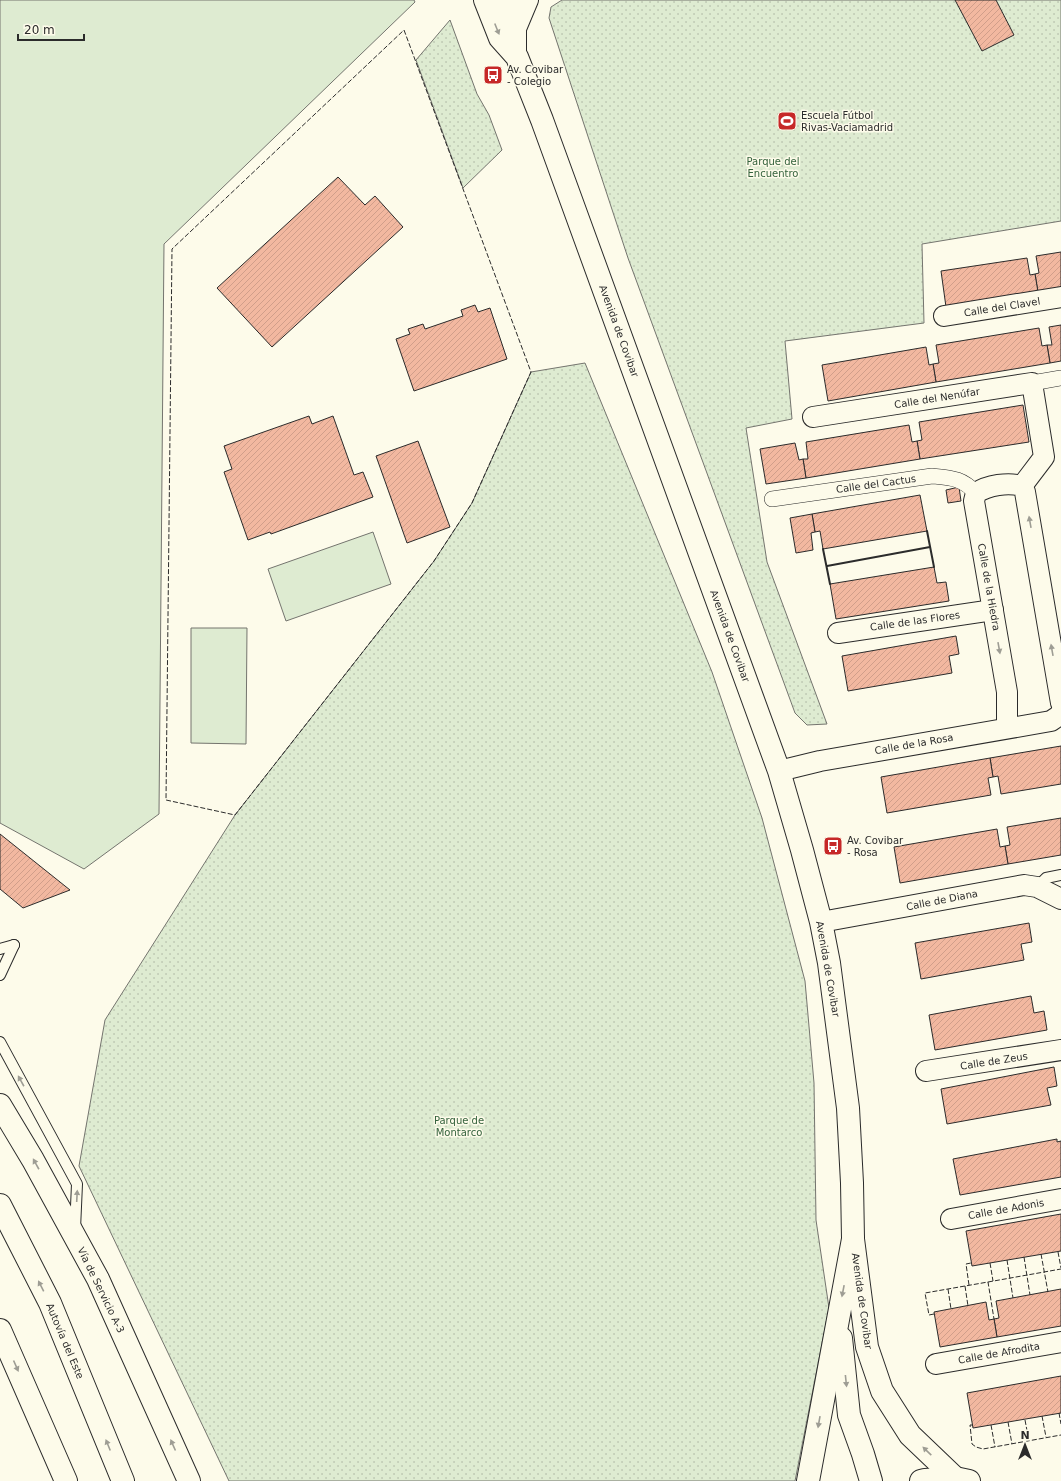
<svg xmlns="http://www.w3.org/2000/svg" width="1061" height="1481" viewBox="0 0 1061 1481" font-family="'DejaVu Sans',sans-serif">
<style>
.grass{fill:#deebd1;stroke:#74746e}
.park{fill:url(#park-dots);stroke:#74746e}
.building{fill:url(#building-hatch);stroke:#2b2b2b}
.lines{fill:none;stroke-linecap:round;stroke-linejoin:round}
.service-casing{stroke:#2b2b2b;stroke-width:12}
.pedestrian-casing{stroke:#2b2b2b;stroke-width:16}
.minor-casing{stroke:#2b2b2b;stroke-width:22}
.tertiary-casing{stroke:#2b2b2b;stroke-width:24}
.secondary-casing{stroke:#2b2b2b;stroke-width:24}
.motorway-casing{stroke:#2b2b2b;stroke-width:24}
.service{stroke:#fdfbea;stroke-width:10}
.pedestrian{stroke:#fdfbea;stroke-width:15}
.minor{stroke:#fdfbea;stroke-width:20}
.tertiary{stroke:#fdfbea;stroke-width:22}
.secondary{stroke:#fdfbea;stroke-width:22}
.motorway{stroke:#fdfbea;stroke-width:22}
.fence{stroke:#2b2b2b;stroke-width:1;stroke-dasharray:5 2;stroke-linecap:butt}
.wall{stroke:#2b2b2b;stroke-width:2}
.oneway{fill:#9e9d94}
.labels{text-anchor:middle;dominant-baseline:central;stroke-width:3;stroke-linejoin:round;paint-order:stroke}
.poi-label{font-size:10px;fill:#2b2b2b;stroke:#fdfbea;text-anchor:start}
.park-label{font-size:10px;fill:#34623c;stroke:#fdfbea}
.street-label{font-size:10px;fill:#2b2b2b;stroke:#fdfbea}
</style>
<defs>
<pattern id="park-dots" width="8" height="8" patternUnits="userSpaceOnUse"><rect width="8" height="8" fill="#deebd1"/><path d="M2 2h.1M6 6h.1" fill="none" stroke="#bfcab4" stroke-width="1.8" stroke-linecap="round"/></pattern>
<pattern id="building-hatch" width="6" height="6" patternUnits="userSpaceOnUse"><rect width="6" height="6" fill="#f2b8a0"/><path d="M-1 1l2-2M0 6l6-6M5 7l2-2" fill="none" stroke="#d09e8a"/></pattern>
</defs>
<rect width="100%" height="100%" fill="#fdfbea"/>
<g class="grass">
<path d="M0 0H414L415 2 164 244 159 814 84 869 0 823Z"/>
<path d="M373 532 391 584 286 621 268 569Z"/>
<path d="M191 628H247L246 744 191 743Z"/>
</g>
<g class="park">
<path d="M562 0H1061V221L922 244 924 323 785 341 792 419 746 428 767 562 827 724 807 725 795 713 628 258 549 18 551 7Z"/>
<path d="M450 20 477 94 489 115 502 150 463 188 416 60Z"/>
<path d="M585 363 712 672 762 818 805 981 814 1083 816 1220 829 1308 795 1481H229L79 1166 105 1020 235 815 434 561 472 503 531 372Z"/>
</g>
<g class="building">
<path d="M955 0H996L1014 35 982 51Z"/>
<path d="M338 177 365 205 375 196 403 227 272 347 217 288Z"/>
<path d="M1061 252V288L1038 292 1035 274 1039 273 1036 256Z"/>
<path d="M1027 258 1030 275 1035 274 1038 292 946 307 941 271Z"/>
<path d="M475 305 478 312 490 308 507 359 414 391 396 339 410 334 408 329 423 324 425 329 463 316 461 310Z"/>
<path d="M1061 325V361L1050 363 1047 345H1052L1049 327Z"/>
<path d="M1039 328 1042 346 1047 345 1050 363 936 382 933 364 939 363 936 345Z"/>
<path d="M926 347 929 365 933 364 936 382 828 401 822 365Z"/>
<path d="M1023 405 1029 442 920 459 917 441 922 440 919 422Z"/>
<path d="M309 416 312 424 333 416 354 475 363 472 373 497 271 534 270 532 248 540 224 472 232 469 224 446Z"/>
<path d="M909 425 912 442 917 441 920 459 806 478 803 459H808L806 442Z"/>
<path d="M418 441 450 527 407 543 376 456Z"/>
<path d="M795 443 799 460 803 459 806 478 766 484 760 449Z"/>
<path d="M959 487 961 501 948 503 946 490Z"/>
<path d="M920 495 927 531 823 549 820 531 815 532 812 514Z"/>
<path d="M812 514 815 532 811 533 813 550 796 553 790 518Z"/>
<path d="M934 567 937 583 946 582 949 601 836 619 830 584Z"/>
<path d="M956 636 959 654 949 656 952 673 848 691 842 656Z"/>
<path d="M1061 746V784L1001 794 998 776 993 777 990 758Z"/>
<path d="M990 758 993 777 988 778 991 795 887 813 881 777Z"/>
<path d="M1061 818V855L1008 864 1005 846 1010 845 1007 827Z"/>
<path d="M997 829 1000 847 1005 846 1008 864 900 883 894 847Z"/>
<path d="M0 834 70 890 23 908 0 889Z"/>
<path d="M1029 923 1032 942 1021 944 1024 960 921 979 915 943Z"/>
<path d="M1031 996 1034 1013 1044 1011 1047 1030 935 1050 929 1015Z"/>
<path d="M1054 1067 1057 1086 1047 1088 1051 1105 947 1124 941 1089Z"/>
<path d="M1057 1139V1142L1061 1141V1177L960 1195 953 1159Z"/>
<path d="M1061 1214V1251L972 1266 966 1231Z"/>
<path d="M1061 1289V1326L997 1337 994 1319 999 1318 996 1301Z"/>
<path d="M986 1302 989 1320 994 1319 997 1337 940 1347 934 1312Z"/>
<path d="M1061 1376V1413L973 1428 967 1393Z"/>
</g>
<g class="lines">
<g class="service-casing">
<g id="service">
<path d="M1037 887 1046 878 1061 875"/>
<path d="M0 949 14 945"/>
<path d="M0 975 14 945"/>
<path d="M0 1042 77 1184 75 1229"/>
</g>
</g>
<g class="pedestrian-casing">
<g id="pedestrian">
<path d="M1032 383 1061 378"/>
<path d="M772 499 932 476C952 478 962 478 976 493"/>
</g>
</g>
<g class="minor-casing">
<g id="minor">
<path d="M515 31 528 0"/>
<path d="M944 316 1061 297"/>
<path d="M813 417 1032 383 1044 457 1022 486"/>
<path d="M838 633 993 610"/>
<path d="M1007 728V692L974 501 976 493C988 485 1008 482 1022 486L1025 492 1061 703"/>
<path d="M779 771 820 761 1051 721 1060 715 1061 712"/>
<path d="M821 922 1024 885 1037 887 1061 899"/>
<path d="M926 1071 1061 1050"/>
<path d="M951 1219 1061 1199"/>
<path d="M936 1364 1061 1342"/>
</g>
</g>
<g class="tertiary-casing">
<g id="tertiary">
<path d="M485 0 500 38 517 57 542 120 779 771 802 850 821 922 829 963 848 1108 852 1183 853 1239 867 1347 882 1391 910 1435 955 1478"/>
<path d="M507 0 515 31V54"/>
</g>
</g>
<g class="secondary-casing">
<g id="secondary">
<path d="M0 1105 33 1160 98 1279 189 1481"/>
<path d="M841 1338 849 1415 863 1454 871 1481"/>
<path d="M808 1481 853 1239"/>
<path d="M921 1481 925 1480 955 1478 969 1481"/>
</g>
</g>
<g class="motorway-casing">
<g id="motorway">
<path d="M0 1205 50 1303 123 1481"/>
<path d="M0 1330 66 1481"/>
</g>
</g>
<use href="#service" class="service"/>
<use href="#pedestrian" class="pedestrian"/>
<use href="#minor" class="minor"/>
<use href="#tertiary" class="tertiary"/>
<use href="#secondary" class="secondary"/>
<use href="#motorway" class="motorway"/>
<g class="fence">
<path d="M404 30 531 372 472 503 434 561 235 815 166 800 172 249Z"/>
<path d="M1058 1252 1061 1268"/>
<path d="M1041 1254 1048 1292"/>
<path d="M1024 1257 1030 1295"/>
<path d="M1007 1260 1013 1298"/>
<path d="M990 1263 993 1281"/>
<path d="M988 1282 1061 1269"/>
<path d="M969 1285 966 1264 971 1263"/>
<path d="M965 1286 968 1306"/>
<path d="M948 1289 951 1309"/>
<path d="M934 1314 929 1315 925 1293 988 1282 994 1319"/>
<path d="M1059 1413 1061 1424"/>
<path d="M1042 1416 1046 1437"/>
<path d="M1025 1420 1029 1441"/>
<path d="M1008 1422 1012 1444"/>
<path d="M973 1425H970L972 1444 976 1447 983 1449 1061 1435"/>
<path d="M991 1425 995 1447"/>
</g>
<g class="wall">
<path d="M927 531 934 567"/>
<path d="M823 549 830 584"/>
<path d="M827 566 930 547"/>
</g>
</g>
<defs><path id="oneway-solid" d="M-6-.8H1V-3.2L6.5 0L1 3.2V.8H-6Z"/></defs>
<g class="oneway">
<use href="#oneway-solid" transform="translate(497 29) rotate(68)"/>
<use href="#oneway-solid" transform="translate(1030 522) rotate(-100)"/>
<use href="#oneway-solid" transform="translate(999 648) rotate(80)"/>
<use href="#oneway-solid" transform="translate(1052 650) rotate(-100)"/>
<use href="#oneway-solid" transform="translate(21 1081) rotate(-119)"/>
<use href="#oneway-solid" transform="translate(36 1164) rotate(-119)"/>
<use href="#oneway-solid" transform="translate(77 1196) rotate(-87)"/>
<use href="#oneway-solid" transform="translate(41 1286) rotate(-117)"/>
<use href="#oneway-solid" transform="translate(843 1291) rotate(101)"/>
<use href="#oneway-solid" transform="translate(16 1366) rotate(66)"/>
<use href="#oneway-solid" transform="translate(846 1381) rotate(84)"/>
<use href="#oneway-solid" transform="translate(819 1422) rotate(100)"/>
<use href="#oneway-solid" transform="translate(108 1445) rotate(-112)"/>
<use href="#oneway-solid" transform="translate(173 1445) rotate(-114)"/>
<use href="#oneway-solid" transform="translate(927 1451) rotate(-136)"/>
</g>
<defs>
<g id="bus-square" transform="scale(1)"><rect x="-9" y="-9" width="18" height="18" rx="4" fill="#c62828" stroke="#fdfbea"/><path d="M-5-6H5V4H4V6H2V4H-2V6H-4V4H-5ZM-3.5-4V0h7V-4ZM-3.5 1.2v1.5H-2V1.2ZM2 1.2v1.5H3.5V1.2Z" fill="#fff"/></g>
<g id="stadium-square" transform="scale(1)"><rect x="-9" y="-9" width="18" height="18" rx="4" fill="#c62828" stroke="#fdfbea"/><path d="M0-5a6.5 5 0 1 0 0 10a6.5 5 0 1 0 0-10ZM-3.5-1.8h7v3.6h-7Z" fill="#fff"/></g>
</defs>
<g fill-rule="evenodd">
<use href="#bus-square" x="493" y="75"/>
<use href="#stadium-square" x="787" y="121"/>
<use href="#bus-square" x="833" y="846"/>
</g>
<g class="labels">
<g class="poi-label">
<text x="507" y="69">Av. Covibar<tspan x="507" dy="12">- Colegio</tspan></text>
<text x="801" y="115">Escuela Fútbol<tspan x="801" dy="12">Rivas-Vaciamadrid</tspan></text>
<text x="847" y="840">Av. Covibar<tspan x="847" dy="12">- Rosa</tspan></text>
</g>
<g class="park-label">
<text x="773" y="161">Parque del<tspan x="773" dy="12">Encuentro</tspan></text>
<text x="459" y="1120">Parque de<tspan x="459" dy="12">Montarco</tspan></text>
</g>
<g class="street-label">
<text transform="translate(1002 307) rotate(-9)">Calle del Clavel</text>
<text transform="translate(619 331) rotate(70)">Avenida de Covibar</text>
<text transform="translate(937 398) rotate(-9)">Calle del Nenúfar</text>
<text transform="translate(876 484) rotate(-8)">Calle del Cactus</text>
<text transform="translate(989 587) rotate(80)">Calle de la Hiedra</text>
<text transform="translate(915 621) rotate(-8)">Calle de las Flores</text>
<text transform="translate(730 636) rotate(70)">Avenida de Covibar</text>
<text transform="translate(914 744) rotate(-10)">Calle de la Rosa</text>
<text transform="translate(942 900) rotate(-11)">Calle de Diana</text>
<text transform="translate(828 969) rotate(80)">Avenida de Covibar</text>
<text transform="translate(994 1061) rotate(-9)">Calle de Zeus</text>
<text transform="translate(1006 1209) rotate(-10)">Calle de Adonis</text>
<text transform="translate(101 1290) rotate(64)">Vía de Servicio A-3</text>
<text transform="translate(862 1301) rotate(82)">Avenida de Covibar</text>
<text transform="translate(65 1341) rotate(67)">Autovía del Este</text>
<text transform="translate(999 1353) rotate(-10)">Calle de Afrodita</text>
</g>
</g>
<g transform="translate(1025 1445)" stroke="#fdfbea" stroke-width="3" paint-order="stroke">
<path d="M0-3L7 15L0 10L-7 15Z" fill="#2b2b2b"/>
<text y="-6" font-size="11" font-weight="bold" text-anchor="middle" fill="#2b2b2b">N</text>
</g>
<path d="M18 34v6h66v-6" fill="none" stroke="#2b2b2b" stroke-width="2"/>
<text x="24" y="34" font-size="12" fill="#2b2b2b" stroke="#fdfbea" stroke-width="3" paint-order="stroke">20 m</text>
</svg>
